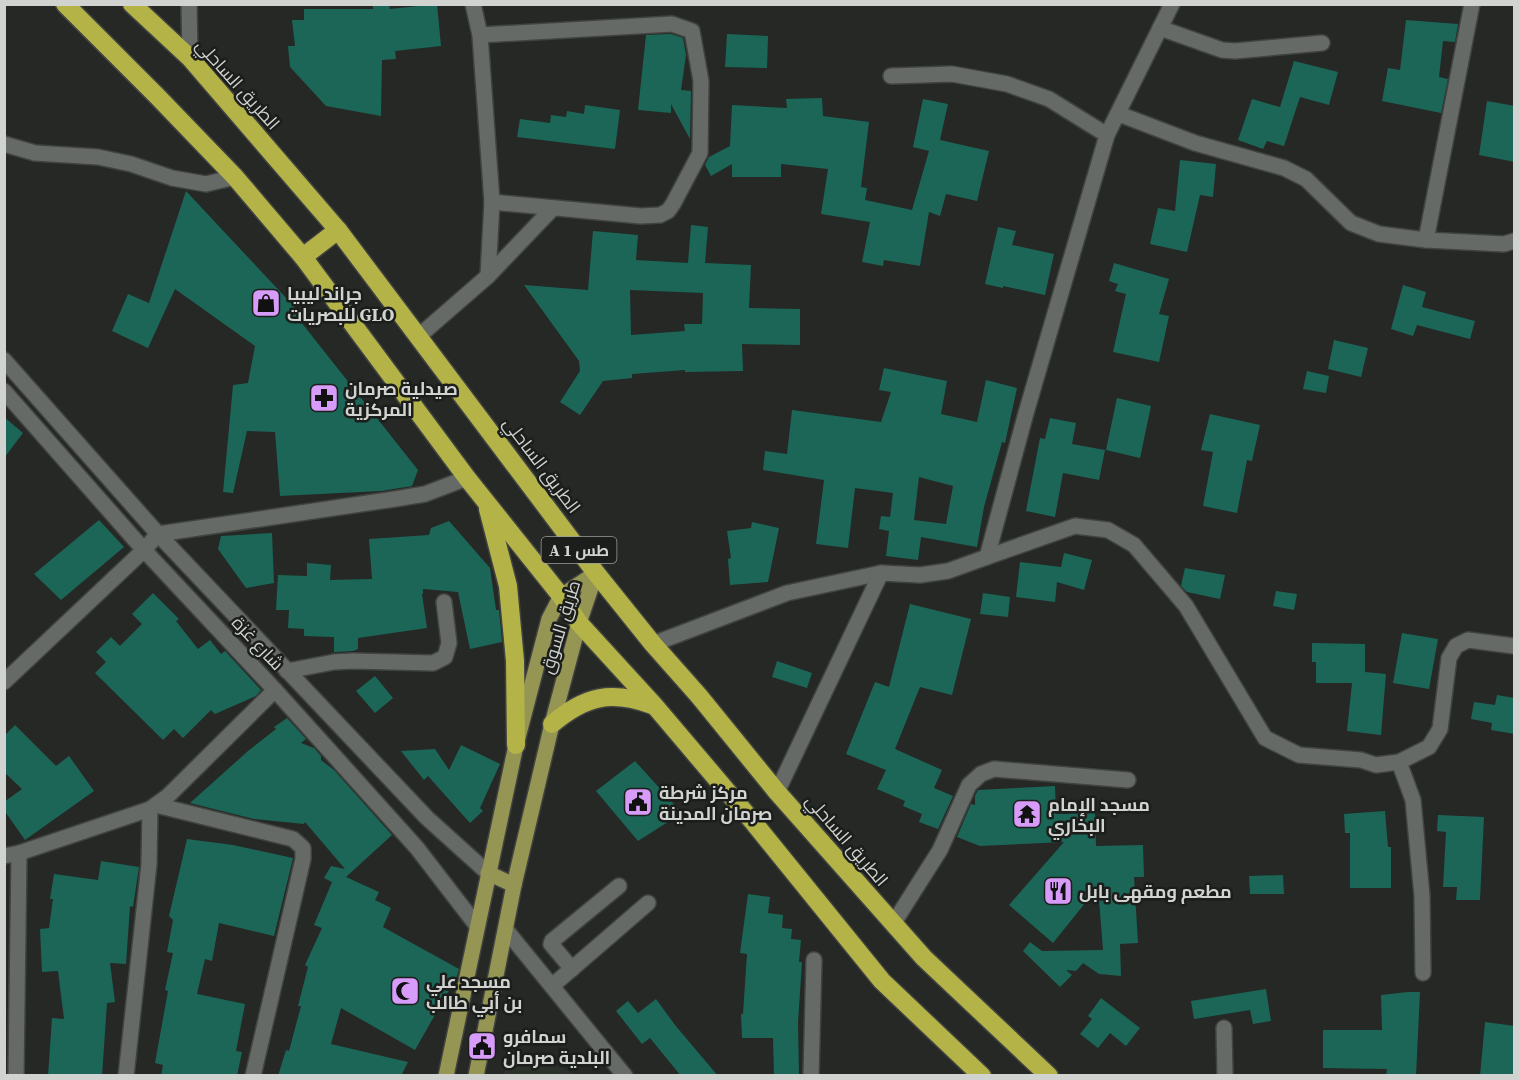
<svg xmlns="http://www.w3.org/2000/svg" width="1519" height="1080" viewBox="0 0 1519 1080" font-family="'Source Serif 4',Cairo,serif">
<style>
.built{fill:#2a322a}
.building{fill:#1c6657;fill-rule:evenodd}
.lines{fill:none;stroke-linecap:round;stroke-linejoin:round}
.minor-casing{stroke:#414340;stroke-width:18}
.major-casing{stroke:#414340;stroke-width:18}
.highway-casing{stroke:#414340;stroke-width:21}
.minor{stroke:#666a66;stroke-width:15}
.major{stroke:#959653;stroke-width:15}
.highway{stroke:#b4b347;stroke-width:18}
.labels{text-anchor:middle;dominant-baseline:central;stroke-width:5;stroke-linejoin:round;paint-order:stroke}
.shield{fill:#1b1e1b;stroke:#9a9d9a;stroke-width:1.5}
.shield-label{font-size:16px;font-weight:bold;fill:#d1d3d0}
.street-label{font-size:18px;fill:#d1d3d0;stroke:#1b1e1b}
.poi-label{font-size:18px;font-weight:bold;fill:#d1d3d0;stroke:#1b1e1b;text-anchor:start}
</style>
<rect width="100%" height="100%" fill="#252825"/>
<path class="built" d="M531 1058 563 1068 575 1075H503L505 1071Z"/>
<g class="building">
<path d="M373 4H389L390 9 437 4 441 46 395 51 396 59 382 60 381 116 326 106 290 67 288 46H295L292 20H304V9H373Z"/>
<path d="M1406 20 1458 24 1455 42 1443 41 1439 77 1448 79 1441 113 1382 101 1388 68 1400 70Z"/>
<path d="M671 34 683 38 686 55 681 90 691 91 690 139 671 104V113L638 110 646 35Z"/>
<path d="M727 34 768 36 767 68 725 67Z"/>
<path d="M1294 61 1338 72 1329 105 1300 97 1284 146 1267 141 1263 149 1238 140 1252 99 1280 107Z"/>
<path d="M822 98 823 116 869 122 861 187 867 188 865 200 912 210 929 151 913 147 923 99 948 104 940 140 989 151 977 201 946 194 940 216 929 212 920 266 884 260 883 266 862 262 870 222 821 214 828 169 781 164V177H732V164L711 176 705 165 709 157 730 146 732 105 787 108 786 99Z"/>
<path d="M1487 101 1515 106V162L1479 155Z"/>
<path d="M585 105 620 110 615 149 517 137 520 119 550 123 551 115 566 117 567 111 584 114Z"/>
<path d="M1180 160 1216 164 1213 197 1200 195 1187 252 1150 244 1158 208 1175 211Z"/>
<path d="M186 191 302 315 297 317 418 470 412 486 381 491 280 496 275 432 247 431 233 493 223 492 233 385 248 383 255 346 175 289 148 348 112 331 128 294 149 303Z"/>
<path d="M691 225 708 227 705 263 751 265 749 308 800 309V345L742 344 743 371 685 372V370L632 374V378L603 381 580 415 560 402 580 371 579 361 524 285 588 290 593 231 638 235 636 260 688 263ZM630 290 703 293 702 324H684L685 331 631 335Z"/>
<path d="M998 227 1016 231 1012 245 1054 254 1045 295 1003 286V288L985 284Z"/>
<path d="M1114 263 1169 279 1159 314 1169 316 1159 362 1113 352 1126 294 1115 291 1118 284 1109 281Z"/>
<path d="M1403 285 1426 292 1422 307 1475 321 1470 339 1417 325 1413 336 1391 329Z"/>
<path d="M1334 340 1368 348 1361 377 1328 369Z"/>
<path d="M884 368 947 381 941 414 977 422 986 380 1017 388 1005 443 1002 442 984 507 977 547 921 537 918 560 886 556 889 531 879 529 881 516 890 517 893 493 855 488 848 548 816 544 824 480 763 470 765 451 787 454 792 410 881 422 891 392 879 390ZM919 477 953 486 946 524 914 520Z"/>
<path d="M1307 371 1329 376 1326 393 1303 389Z"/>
<path d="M1117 398 1151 406 1140 458 1106 450Z"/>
<path d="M1210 414 1260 425 1252 461 1247 460 1237 513 1203 506 1213 452 1201 450Z"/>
<path d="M4 417 23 433 4 458Z"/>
<path d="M1050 418 1076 423 1072 444 1105 450 1099 480 1063 473 1055 517 1026 511 1040 438 1045 439Z"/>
<path d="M99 520 124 547 61 600 34 574Z"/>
<path d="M449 521 490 568 496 610H499L502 642 470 649 458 592 423 589V594H422L427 628 358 638V649L353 651 334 652V637L304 636V629L288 628 289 610H276L278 575 307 576V563L331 565 330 580 372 579 369 539 429 535 431 528Z"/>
<path d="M752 522 779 528 768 582 730 585 728 559 731 558 727 531 751 528Z"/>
<path d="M272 533 274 583 246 588 218 549 221 536Z"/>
<path d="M1064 553 1092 560 1084 590 1057 582 1055 602 1016 597 1020 562 1061 567Z"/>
<path d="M1185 568 1225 575 1220 599 1187 592 1181 586Z"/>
<path d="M1276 591 1297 594 1294 610 1273 606Z"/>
<path d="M153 593 179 619 176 621 198 649 210 640 221 654 225 651 261 690 256 696 215 714 211 710 183 738 174 729 163 740 95 673 106 662 96 652 111 637 120 646 142 624 132 614Z"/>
<path d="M983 593 1010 597 1008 617 980 614Z"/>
<path d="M910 604 971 619 952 695 920 687 895 749 942 770 934 788 953 796 938 829 919 822 922 814 903 806 905 801 877 789 886 770 846 754 875 682 889 687Z"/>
<path d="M1402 633 1438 639 1429 689 1393 683Z"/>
<path d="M1312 643 1365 644V672L1386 674 1381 735 1347 731 1352 683H1316V662H1312Z"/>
<path d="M777 661 812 673 807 688 772 677Z"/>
<path d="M375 676 393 698 375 713 356 691Z"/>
<path d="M1497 695 1515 698V734L1491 730 1492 723 1471 719 1474 702 1495 705Z"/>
<path d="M287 718 306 739 301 743 314 748 321 756V760L334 770 392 835 346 877 379 892 375 900 391 908 383 927 459 969 457 976 415 1050 341 1008 331 1044 408 1062 401 1076H278L286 1050 289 1051 301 1006H298L308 967 305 965 322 928 314 925 332 882 324 878 331 866 345 869 305 822 304 824 254 819 190 803 248 751 276 729 274 727Z"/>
<path d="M15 725 56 766 69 756 94 791 25 840 4 810V802L22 789 4 772V736Z"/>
<path d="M461 745 500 764 480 808 483 811 470 823 428 776 424 780 401 751 435 749 449 770Z"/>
<path d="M635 761 682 813 638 841 596 791Z"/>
<path d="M1055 786 1056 814 1095 813 1096 846 1143 845 1144 877H1134L1138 943 1120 944 1121 976 1099 974 1083 963 1076 971 1066 970 1072 975 1060 987 1023 951 1030 942 1042 951 1103 950 1098 887 1053 943 1009 905 1064 842 980 846 957 837 971 804 975 805V796L978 790Z"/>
<path d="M1385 811 1388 847H1391V888H1350V833H1345L1344 814Z"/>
<path d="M1438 815 1484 817 1480 900H1456L1457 887H1443L1446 832 1437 831Z"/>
<path d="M187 839 233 845 293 858 274 936 219 923 212 961 205 959 197 994 245 1004 236 1051 242 1052 237 1076H161L163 1065 155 1063 168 991 165 990 173 953 167 952 173 920 169 916Z"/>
<path d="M101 861 139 867 133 907 130 906 126 964 110 963 115 1002 107 1003 102 1076H48L52 1018 64 1019 58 971 42 972 40 929 49 928 53 899H50L54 874 98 880Z"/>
<path d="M1283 875 1284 894H1250L1249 876Z"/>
<path d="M748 894 770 897 768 913 783 915 782 928 792 929 791 939 801 940 799 962H802L798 1023 799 1076H774L773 1038H742L741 1014H743L747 954 740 953Z"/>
<path d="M1266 989 1271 1021 1253 1024 1250 1010 1194 1019 1191 1001Z"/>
<path d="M1408 992H1420L1416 1076H1386L1387 1069 1323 1068V1030H1382L1381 995Z"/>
<path d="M1101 998 1140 1028 1126 1046 1110 1033 1098 1048 1080 1034 1092 1019 1088 1016Z"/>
<path d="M656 999 675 1025 718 1076H681L650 1038 642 1044 616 1011 628 1001 638 1013Z"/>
<path d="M1485 1022 1515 1026V1076H1480Z"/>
</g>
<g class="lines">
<g class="minor-casing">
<g id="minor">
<path d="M189 4 190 58"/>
<path d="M473 4 480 35 492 202 488 276"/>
<path d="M1160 28 1222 50 1235 51 1322 43"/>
<path d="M480 35 672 24 692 31 701 81 700 153 673 204 668 211 660 215 641 216 492 202"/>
<path d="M891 76 952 74 1007 84 1049 99 1107 135"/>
<path d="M1119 114 1195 143 1284 168 1306 179 1351 223 1379 234 1426 240 1504 244 1514 241"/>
<path d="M4 144 35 153 98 157 131 164 172 178 206 184 235 177"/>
<path d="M1426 240 1472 4"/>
<path d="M419 336 488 276 552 209"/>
<path d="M4 360 158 534 427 818 488 873"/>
<path d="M4 391 144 550 275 690 417 848 477 926"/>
<path d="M987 557 1075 526 1108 530 1134 545 1186 606 1265 738 1299 755 1361 760 1376 765 1399 762 1429 747 1440 729 1449 658 1456 646 1468 640 1514 646"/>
<path d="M653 644 787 593 881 573 920 575 948 571 987 557 1026 413 1107 135 1172 4"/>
<path d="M287 671 334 662 353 661 433 663 445 657 449 643 444 602"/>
<path d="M4 682 144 550 158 534 395 499 425 494 467 478"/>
<path d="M1399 762 1413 800 1422 896 1423 973"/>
<path d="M777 792 881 573"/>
<path d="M156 805 293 839 303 848V859L253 1076"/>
<path d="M4 856 19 853 150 809 168 796 275 690"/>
<path d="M893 924 940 850 969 785 981 774 994 769 1128 780"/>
<path d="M506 930 625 1076"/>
<path d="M572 969 551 944 552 941 619 886"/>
<path d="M552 986 648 903"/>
<path d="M1224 1028 1225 1076"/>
<path d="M16 1076 19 853"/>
<path d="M126 1076 149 864 150 809"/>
<path d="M811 1076 814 960"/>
</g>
</g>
<g class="major-casing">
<g id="major">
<path d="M488 873 514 885"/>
<path d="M446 1076 516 745 549 619 561 596 596 573"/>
<path d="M476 1076 514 885 552 724 579 623 596 573"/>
</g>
</g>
<g class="highway-casing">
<g id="highway">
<path d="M65 4 157 96 235 177 303 257 467 478 561 596 579 623 654 705 754 823 882 981 982 1076"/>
<path d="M132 4 190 58 338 230 596 573 653 644 699 696 777 792 924 958 1049 1076"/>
<path d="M303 257 338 230"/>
<path d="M488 509 508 586 515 661 516 745"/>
<path d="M552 724C585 696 611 690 652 705"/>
</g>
</g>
<use href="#minor" class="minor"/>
<use href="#major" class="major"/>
<use href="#highway" class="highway"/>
</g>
<defs>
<g id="shop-square" transform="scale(1.5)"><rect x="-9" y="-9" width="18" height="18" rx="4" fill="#d79bf9" stroke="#1b1e1b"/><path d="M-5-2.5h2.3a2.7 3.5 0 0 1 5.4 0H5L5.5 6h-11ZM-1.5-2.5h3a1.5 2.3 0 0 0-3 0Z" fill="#111"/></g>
<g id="pharmacy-square" transform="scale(1.5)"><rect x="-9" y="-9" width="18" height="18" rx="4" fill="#d79bf9" stroke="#1b1e1b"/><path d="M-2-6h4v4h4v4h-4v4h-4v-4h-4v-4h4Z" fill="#111"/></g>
<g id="civic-square" transform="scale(1.5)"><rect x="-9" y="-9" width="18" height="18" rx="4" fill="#d79bf9" stroke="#1b1e1b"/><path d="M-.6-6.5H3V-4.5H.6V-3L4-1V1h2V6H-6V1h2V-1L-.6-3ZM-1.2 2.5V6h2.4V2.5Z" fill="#111"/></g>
<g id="temple-square" transform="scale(1.5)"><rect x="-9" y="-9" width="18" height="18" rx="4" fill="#d79bf9" stroke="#1b1e1b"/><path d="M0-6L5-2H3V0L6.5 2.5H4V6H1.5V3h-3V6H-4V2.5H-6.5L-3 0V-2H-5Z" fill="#111"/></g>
<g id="restaurant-square" transform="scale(1.5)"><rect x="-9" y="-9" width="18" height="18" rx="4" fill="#d79bf9" stroke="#1b1e1b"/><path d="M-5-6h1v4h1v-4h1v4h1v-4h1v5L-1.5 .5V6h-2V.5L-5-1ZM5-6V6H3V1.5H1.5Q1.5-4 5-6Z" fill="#111"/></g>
<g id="mosque-square" transform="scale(1.5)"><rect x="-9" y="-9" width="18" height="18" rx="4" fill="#d79bf9" stroke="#1b1e1b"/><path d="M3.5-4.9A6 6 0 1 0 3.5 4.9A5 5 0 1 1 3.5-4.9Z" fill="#111"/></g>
</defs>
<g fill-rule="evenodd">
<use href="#shop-square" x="266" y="303"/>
<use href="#pharmacy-square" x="324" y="398"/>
<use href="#civic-square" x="638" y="802"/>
<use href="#temple-square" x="1027" y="814"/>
<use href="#restaurant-square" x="1058" y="891"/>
<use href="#mosque-square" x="405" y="991"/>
<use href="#civic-square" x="482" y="1046"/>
</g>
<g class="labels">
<rect class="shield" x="541.5" y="537" width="75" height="26" rx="4.5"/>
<g class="shield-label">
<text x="579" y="550">A 1 طس</text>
</g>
<g class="street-label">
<text transform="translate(238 84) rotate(48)">الطريق الساحلي</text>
<text transform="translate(542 465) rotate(53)">الطريق الساحلي</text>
<text transform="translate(560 627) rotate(-73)">طريق السوق</text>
<text transform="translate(258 643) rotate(47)">شارع غزة</text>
<text transform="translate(847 840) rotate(49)">الطريق الساحلي</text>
</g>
<g class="poi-label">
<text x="287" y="293">جراند ليبيا<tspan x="287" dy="21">للبصريات GLO</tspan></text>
<text x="345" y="388">صيدلية صرمان<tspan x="345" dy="21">المركزية</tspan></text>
<text x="659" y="792">مركز شرطة<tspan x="659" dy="21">صرمان المدينة</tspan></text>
<text x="1048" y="804">مسجد الإمام<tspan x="1048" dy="21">البخاري</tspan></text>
<text x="1079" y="891">مطعم ومقهى بابل</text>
<text x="426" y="981">مسجد علي<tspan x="426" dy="21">بن أبي طالب</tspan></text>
<text x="503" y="1036">سمافرو<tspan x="503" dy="21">البلدية صرمان</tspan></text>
</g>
</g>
<rect width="1519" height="1080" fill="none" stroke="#d1d3d0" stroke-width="12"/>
</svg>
